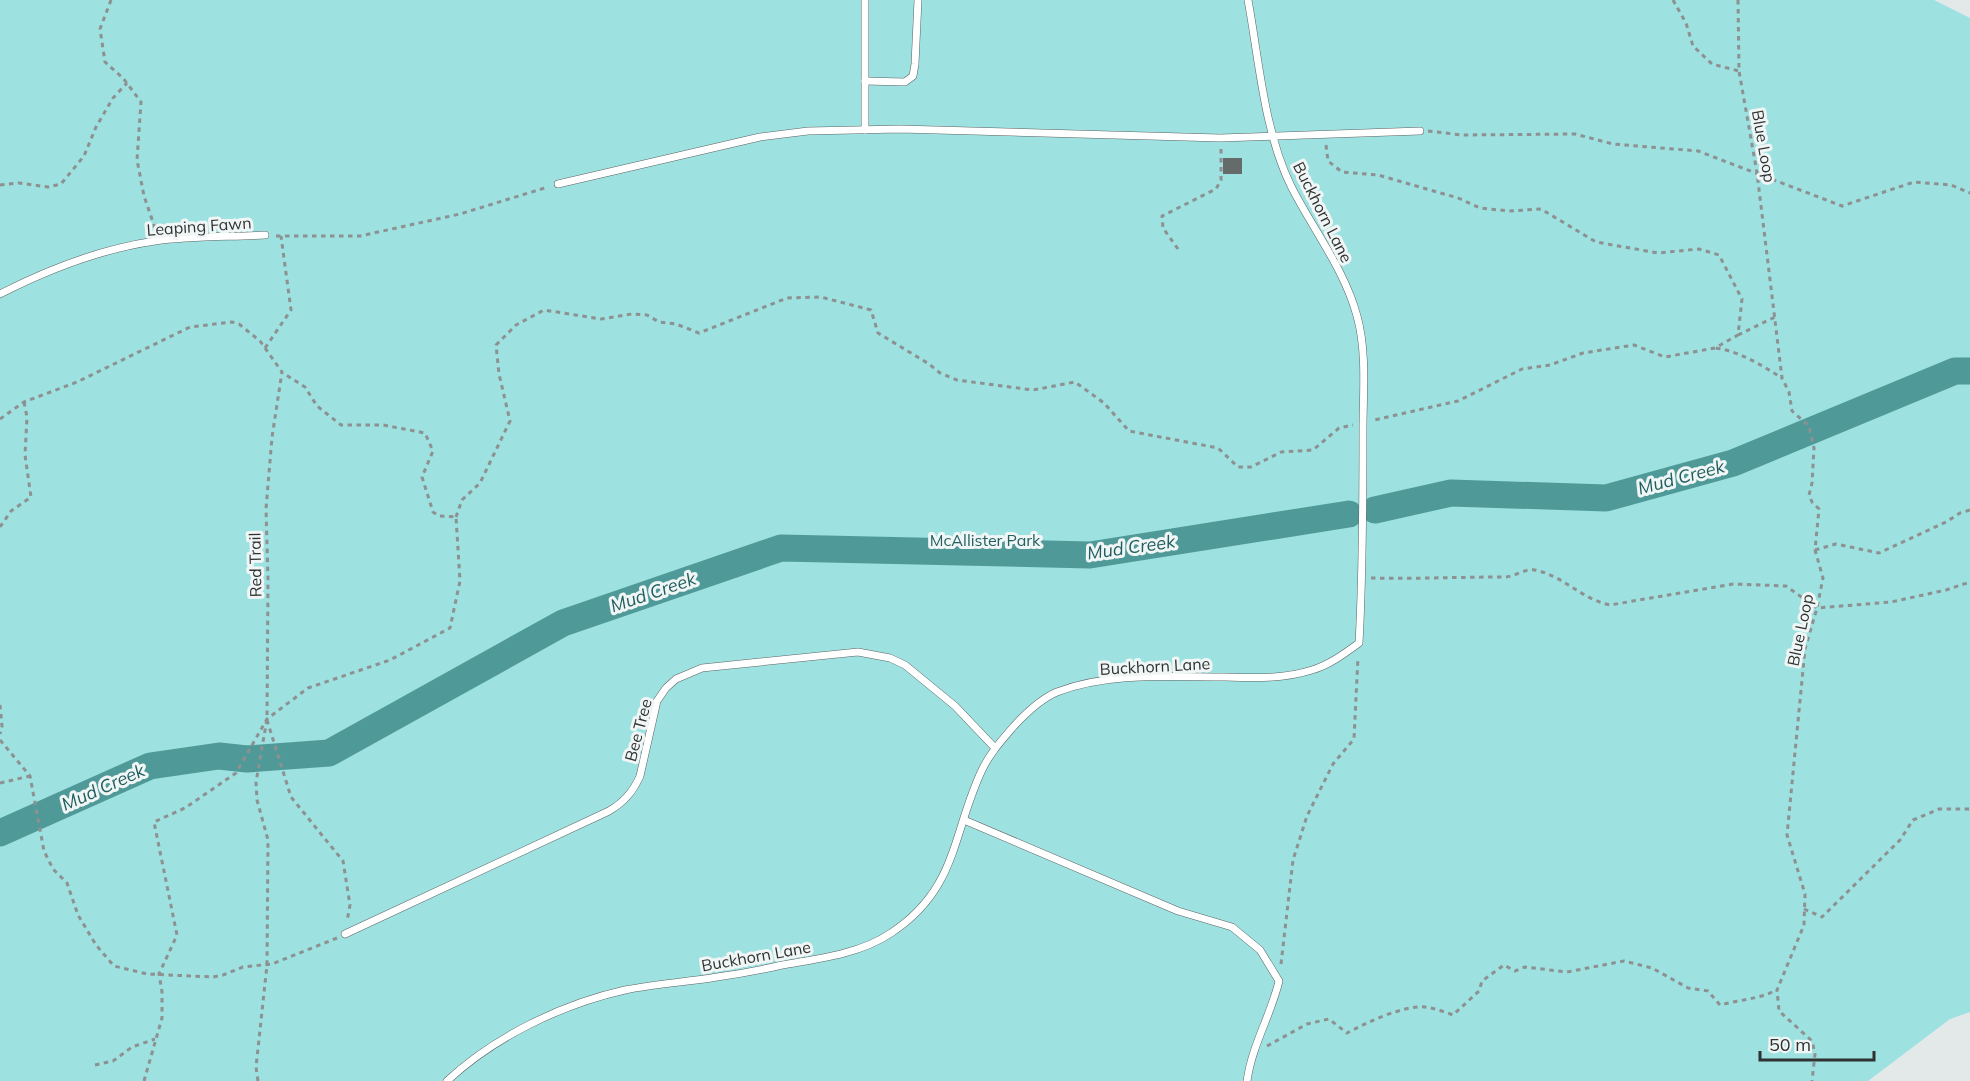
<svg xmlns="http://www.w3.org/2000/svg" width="1970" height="1081" viewBox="0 0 1970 1081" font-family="Mulish,sans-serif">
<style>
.green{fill:#9de1e0}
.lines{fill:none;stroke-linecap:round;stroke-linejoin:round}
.river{stroke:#4f9a99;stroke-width:27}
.building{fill:#656a6a}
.service-casing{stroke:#5d6262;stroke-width:8}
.path{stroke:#8d9191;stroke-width:3;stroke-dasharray:4.5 4.5;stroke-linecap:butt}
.service{stroke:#fff;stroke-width:7}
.labels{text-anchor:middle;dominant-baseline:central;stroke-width:6;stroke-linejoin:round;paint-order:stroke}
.street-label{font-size:16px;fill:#2f3231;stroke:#f0f6f5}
.park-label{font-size:16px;fill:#226160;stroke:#f0f6f5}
.water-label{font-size:18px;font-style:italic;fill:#1f5e5d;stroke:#f0f6f5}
</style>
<rect width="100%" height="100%" fill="#e3e8e8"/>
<path class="green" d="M0 0H1934L1970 18V1012L1950 1019 1868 1081H0Z"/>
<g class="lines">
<g class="river">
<path d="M1375 510 1451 493 1606 498 1733 463 1955 371H1970"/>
<path d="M0 833 150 766 219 756 247 759 329 753 563 623 781 548 1090 555 1349 514"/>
</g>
</g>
<rect class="building" x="1223" y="158" width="19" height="16"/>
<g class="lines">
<g class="service-casing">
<g id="service">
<path d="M865 81 905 82 913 76 915 64 918 0"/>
<path d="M865 130V0"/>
<path d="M558 184 760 137 808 131 900 129 1220 138 1420 131"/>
<path d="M0 294C49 269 100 249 155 241 191 236 229 237 265 235"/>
<path d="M964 820 1178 911 1232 927 1260 950 1279 981C1271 1015 1252 1045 1247 1081"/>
<path d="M345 934 609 811C624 802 633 792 640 776L657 701 666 688 676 679 702 668 858 652 890 658 905 665 955 706 995 748"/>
<path d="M447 1081C494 1037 562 1004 625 990 655 984 687 982 717 977 739 974 761 970 782 965 818 959 860 954 891 933 958 889 952 833 982 770 990 753 1002 740 1014 726 1026 713 1040 699 1057 692 1109 672 1170 677 1225 677 1254 678 1284 679 1312 670 1329 665 1344 654 1359 643 1363 572 1363 501 1363 429 1363 392 1367 352 1357 316 1345 270 1312 228 1291 186 1264 131 1259 60 1248 0"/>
</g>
</g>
<g class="path">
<path d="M111 0 100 29 105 62 123 78 141 102 137 160 144 196 156 231"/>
<path d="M1673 0 1686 23 1693 46 1712 64 1739 71"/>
<path d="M1738 0 1739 71 1757 173 1782 378 1789 392 1792 411 1809 426 1814 448 1812 483 1809 495 1812 502 1819 509 1815 550 1823 578 1817 608 1805 649 1787 835 1805 894 1804 925 1777 990 1779 1011 1812 1041 1815 1054 1812 1081"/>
<path d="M1428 131 1462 135 1575 134 1613 144 1698 151 1842 206 1914 182 1951 185 1970 193"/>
<path d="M1326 145 1328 161 1342 172 1378 175 1458 198 1480 208 1509 211 1541 209 1596 242 1658 253 1699 249 1719 255 1742 299 1738 335 1715 348 1665 357 1634 345 1583 353 1550 365 1522 369 1458 401 1374 420"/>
<path d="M0 185 19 183 48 187 61 184 84 156 96 127 113 98 127 83"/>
<path d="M276 236H360L460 214 548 187"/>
<path d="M1178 249 1163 228 1162 216 1216 189 1221 180V149"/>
<path d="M1738 335 1775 317"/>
<path d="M265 348 291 310 281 236"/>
<path d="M1716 348C1741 352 1761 365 1782 378"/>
<path d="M0 419 24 402 77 382 190 327 232 322 239 324 260 341 282 372 272 437 266 509 268 580 267 719 256 782 257 800 268 840 267 965 256 1067 258 1081"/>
<path d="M456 517 462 500 480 483 510 421 499 374 496 345 516 325 544 310 601 319 632 314 647 315 659 322 676 324 699 333 787 298 821 297 871 310 878 333 929 364 940 373 957 380 1033 390 1075 382 1104 403 1129 431 1218 448 1238 467H1251L1281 452 1313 450 1339 428 1353 425"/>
<path d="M0 527 11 511 31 497 25 455 27 417 24 402"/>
<path d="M1815 550 1836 544 1879 553 1946 522 1960 513 1970 510"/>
<path d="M1371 578C1415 579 1460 577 1504 577 1515 577 1525 568 1535 570 1564 576 1581 599 1610 605L1733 584 1786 586 1817 608 1891 602 1946 590 1970 582"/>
<path d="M0 705 2 726 0 734"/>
<path d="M267 720 291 797 343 861 350 905 347 921"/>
<path d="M0 740 30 776 44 851 53 869 67 883 78 915 96 945 114 966 147 974 213 977 223 975 243 967 272 964 337 938"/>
<path d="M0 783 30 776"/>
<path d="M1804 909 1822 917 1900 840 1913 820 1939 809H1970"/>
<path d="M1281 964 1293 860 1307 816 1333 764 1354 739 1358 657"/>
<path d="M1267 1046 1307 1024 1329 1019 1347 1033C1366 1023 1403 1005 1425 1007 1434 1008 1445 1012 1453 1015L1479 991 1482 981 1504 965 1515 971 1525 967 1567 972 1624 961 1652 968 1688 988 1708 991 1720 1005C1739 1000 1759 999 1777 990"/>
<path d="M95 1065 113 1061 132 1047 155 1039"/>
<path d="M144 1081 162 1018V992L159 974 177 935 154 822 185 808 236 773 267 719 308 688 390 660 450 628 460 581 456 517 439 516 433 512 422 477 433 451 425 433 383 425H341L317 406 305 387 283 373"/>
</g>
<use href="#service" class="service"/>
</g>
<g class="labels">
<g class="street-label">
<text transform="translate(1764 146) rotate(80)">Blue Loop</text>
<text transform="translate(1323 212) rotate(63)">Buckhorn Lane</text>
<text transform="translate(199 226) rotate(-4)">Leaping Fawn</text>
<text transform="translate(255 565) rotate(-91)">Red Trail</text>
<text transform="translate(1800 630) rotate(-78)">Blue Loop</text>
<text transform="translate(1155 666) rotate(-3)">Buckhorn Lane</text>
<text transform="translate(638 730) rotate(-75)">Bee Tree</text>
<text transform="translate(756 956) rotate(-10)">Buckhorn Lane</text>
</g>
<g class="park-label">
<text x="985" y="540">McAllister Park</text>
</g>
<g class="water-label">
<text transform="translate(1681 477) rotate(-15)">Mud Creek</text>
<text transform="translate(1131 547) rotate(-8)">Mud Creek</text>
<text transform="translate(653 592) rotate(-19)">Mud Creek</text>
<text transform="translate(103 787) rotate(-24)">Mud Creek</text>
</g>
</g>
<path d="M1760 1051v9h114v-9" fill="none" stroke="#2f3231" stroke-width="3"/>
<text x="1769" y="1051" font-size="18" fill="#2f3231" stroke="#f0f6f5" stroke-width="4.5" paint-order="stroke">50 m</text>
</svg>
